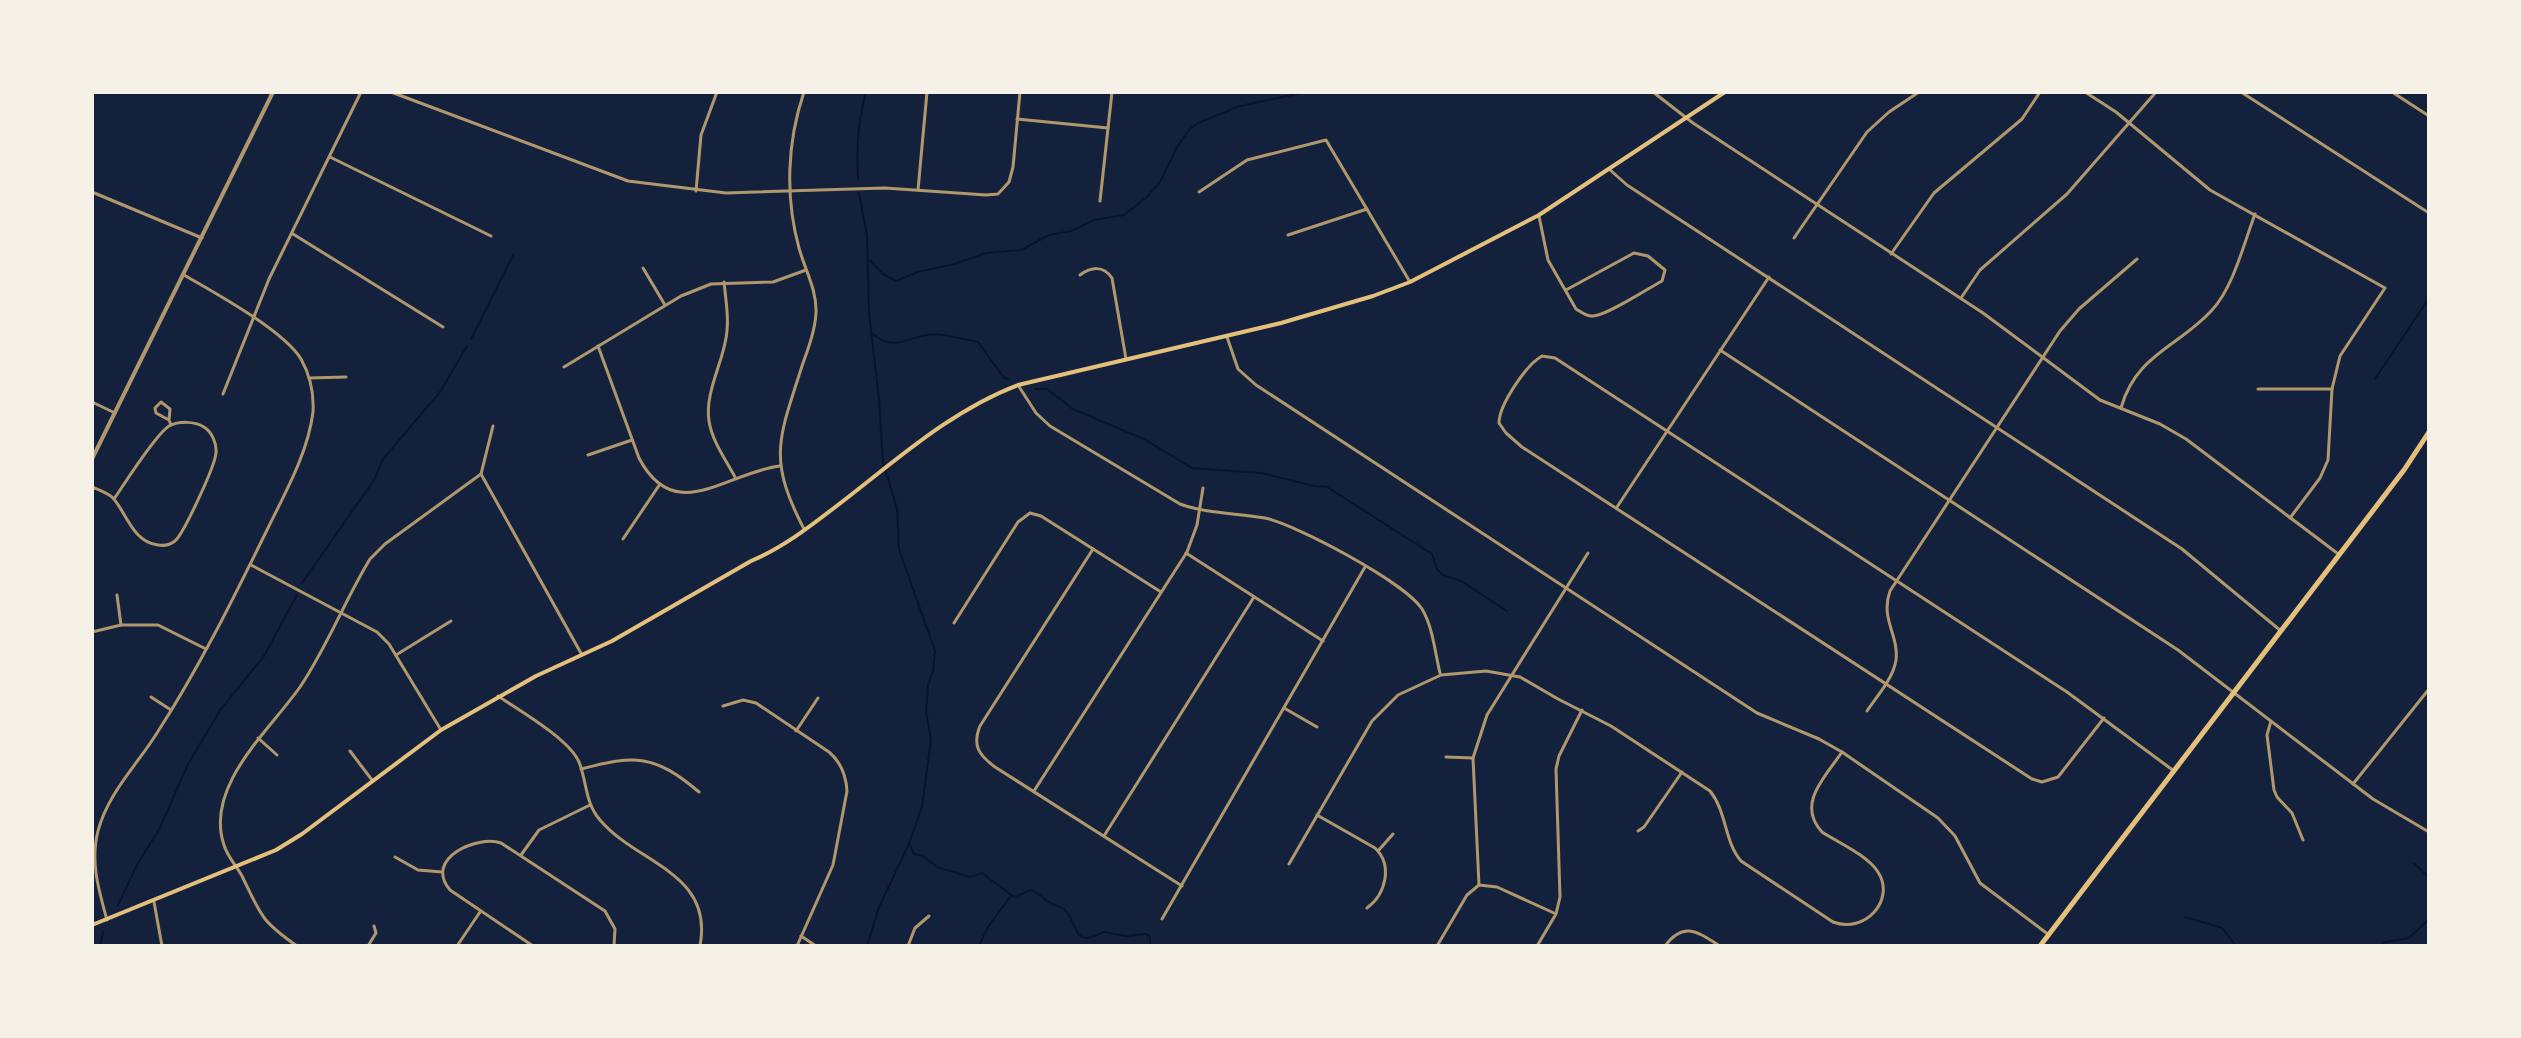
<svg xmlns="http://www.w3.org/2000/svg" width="2521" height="1038" viewBox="0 0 2521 1038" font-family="'Times New Roman',serif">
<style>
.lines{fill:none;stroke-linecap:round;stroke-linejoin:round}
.stream{stroke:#0b132b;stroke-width:2}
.minor{stroke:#b1986c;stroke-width:3}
.tertiary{stroke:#b1986c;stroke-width:4}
.secondary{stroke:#e5c07b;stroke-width:4}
.primary{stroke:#e5c07b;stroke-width:5}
</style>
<rect width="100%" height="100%" fill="#14213d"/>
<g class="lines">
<g class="stream">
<path d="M858 179C856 148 858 121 866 92"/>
<path d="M859 193 867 236 869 313 879 399 883 463 897 508 899 549 935 651 933 671 928 685 926 711 931 740 922 807 908 846 879 907 867 946"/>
<path d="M870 260 883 274 896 281 918 272 954 264 986 253 1021 250 1049 235 1071 231 1094 220 1124 215 1147 197 1160 182 1177 147 1189 130 1198 123 1240 106 1306 92"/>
<path d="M873 334C894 352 906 338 927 335 945 333 961 339 978 342L1004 378 1008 379"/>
<path d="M471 339 513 255"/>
<path d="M2375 379 2429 298"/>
<path d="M1035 389H1047L1073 409 1144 439 1192 468 1261 473 1315 486 1327 487 1432 554 1437 569 1443 575 1461 581 1507 611"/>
<path d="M302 583 374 480 383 459 440 392 467 346"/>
<path d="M910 845 914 854 923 856 937 867 970 877 982 873 1014 897 1031 890C1039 893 1044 900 1052 904 1056 906 1060 906 1064 909 1081 925 1070 949 1104 932L1126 936 1146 934 1150 937V946"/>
<path d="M2414 863 2429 877"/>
<path d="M118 905 138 863 160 828 188 764 221 709 264 656 297 595"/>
<path d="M2185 917 2222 928 2236 946"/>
<path d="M100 946 103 932"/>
<path d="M979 946 988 927 1010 897"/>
<path d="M2382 946 2385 942 2409 938 2429 919"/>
</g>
<g class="minor">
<path d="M391 92 628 181 726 193 885 188 986 195 998 194 1009 182 1013 167 1020 92"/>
<path d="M804 92C787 142 785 197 799 248 805 270 817 290 816 313 815 331 808 349 802 366 779 439 767 458 804 529"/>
<path d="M1653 92 1693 123 1983 313 2100 400 2160 424 2186 439 2337 553"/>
<path d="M2085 92 2116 112 2210 190 2385 288 2340 356 2332 389 2328 460 2320 478 2290 518"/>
<path d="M2241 92 2429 213"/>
<path d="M2392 92 2429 116"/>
<path d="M1017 119 1108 128"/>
<path d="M330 157 491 236"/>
<path d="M1609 169 1627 185 2182 549 2281 631"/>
<path d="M918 190 927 92"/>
<path d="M696 191 701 135 717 92"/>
<path d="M92 192 202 238"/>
<path d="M1199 192 1247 160 1326 140 1410 282"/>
<path d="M1100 201 1112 92"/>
<path d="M1539 216 1548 260 1576 309C1581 312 1587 317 1593 316 1606 316 1649 288 1662 281L1665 270 1648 256 1634 253 1566 290"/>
<path d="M293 234 443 327"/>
<path d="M1288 235 1367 209"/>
<path d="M1794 238 1867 132 1889 112 1919 92"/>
<path d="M1891 254 1934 193 2022 119 2040 92"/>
<path d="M643 268 665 305"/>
<path d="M1080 275C1091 267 1103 265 1112 278L1126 359"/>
<path d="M724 282C726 302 730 323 725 343 720 368 705 395 709 421 712 441 726 460 735 477"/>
<path d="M1961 298 1980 270 2067 194 2156 92"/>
<path d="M1227 337 1238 369 1256 385 1757 713 1819 739 1842 752 1938 818 1955 836 1980 883 2049 935"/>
<path d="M598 346 639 458C675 527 727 472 780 466"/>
<path d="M1720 350 2178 650 2373 799 2429 832"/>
<path d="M564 367 681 296 711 284 773 282 806 270"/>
<path d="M309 378 346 377"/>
<path d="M1018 385 1036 413 1050 426 1180 504C1207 514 1237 513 1265 518 1295 524 1406 583 1422 609 1433 627 1435 653 1440 673"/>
<path d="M2258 389H2332"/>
<path d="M223 394 269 279 361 92"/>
<path d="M92 402 115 413"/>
<path d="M2121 408C2136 354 2180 346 2212 310 2233 288 2244 243 2255 214"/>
<path d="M169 420 170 409 161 402 155 408 156 413 169 420 171 425"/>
<path d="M493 426 481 474 582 655"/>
<path d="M588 455 632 440"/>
<path d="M92 487C99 490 108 493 113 498 127 514 133 542 158 545 164 546 170 545 175 541 184 533 215 466 216 453 217 444 212 432 204 427 194 421 179 421 169 426 155 435 125 483 114 499"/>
<path d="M1617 507 1769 277"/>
<path d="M623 539 660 484"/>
<path d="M1093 549 980 726C972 746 979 755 995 767L1182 886"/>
<path d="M1186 553 1323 641"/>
<path d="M251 565 377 632 389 644 441 730"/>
<path d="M117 595 121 625"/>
<path d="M954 623 1018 522 1030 513 1041 516 1161 592"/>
<path d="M92 632 121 625H158L206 649"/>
<path d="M396 655 451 621"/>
<path d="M498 696C520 711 569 739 579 762 587 782 585 803 600 820 637 864 714 872 700 946"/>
<path d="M151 697 171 710"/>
<path d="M723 706 743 700 756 703 829 752C841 762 846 775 847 791L833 865 797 946"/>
<path d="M1284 708 1317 727"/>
<path d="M1867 711C1877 696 1893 679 1896 660 1899 635 1880 619 1890 591L2060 331 2079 309 2137 259"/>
<path d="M2104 718 2058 777 2042 782 2032 779 1522 447 1506 433 1499 423C1499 405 1526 365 1542 356L1555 358 2067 692 2174 771"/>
<path d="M2271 721 2267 735 2274 790 2277 797 2292 813 2303 840"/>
<path d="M796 731 818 698"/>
<path d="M258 738 277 755"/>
<path d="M350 751 372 780"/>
<path d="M1446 757 1473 758"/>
<path d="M581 769C635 755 654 754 699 792"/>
<path d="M2353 784 2429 689"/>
<path d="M1034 791 1187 552 1197 525 1203 488"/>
<path d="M1317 815 1375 848C1393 865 1386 894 1367 908"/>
<path d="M1638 831 1644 827 1682 772"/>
<path d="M1104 836 1254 597"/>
<path d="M1378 851 1393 834"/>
<path d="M521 855 539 830 590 805"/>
<path d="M395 857 418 870 442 872"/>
<path d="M1289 864 1372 721 1398 695 1441 675 1486 671 1520 677 1558 699 1611 726 1710 791C1727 812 1724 841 1741 861L1833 922C1865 934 1896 900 1878 872 1867 855 1839 843 1822 832 1796 804 1825 777 1842 752"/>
<path d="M1479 885 1473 758 1487 715 1588 553"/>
<path d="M154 902 162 946"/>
<path d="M1162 919 1365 567"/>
<path d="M107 920C99 891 90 862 98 831 108 793 137 765 157 733 199 668 233 599 267 530 285 493 308 453 313 412 314 394 310 375 301 359 283 330 215 293 184 275"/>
<path d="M801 936 816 946"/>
<path d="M297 946C260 920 261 915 242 876 236 865 228 858 224 845 204 786 270 730 300 687 327 647 345 600 370 559L385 544 481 474"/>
<path d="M368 946 376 933 374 926"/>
<path d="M457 946 480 912"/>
<path d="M533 946 450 890C423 858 478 835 501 843L605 911 615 929 614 946"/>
<path d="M908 946 915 928 929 916"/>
<path d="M1437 946 1467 895 1479 885 1497 887 1554 913"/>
<path d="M1537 946 1556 914 1560 897 1556 769 1559 756 1582 710"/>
<path d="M1665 946C1684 920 1699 933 1720 946"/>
</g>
<path class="tertiary" d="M92 459 273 92"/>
<path class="secondary" d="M92 925 276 850 302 834 441 730 536 676 612 641 751 561C782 548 808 528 834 508 892 464 949 411 1018 385L1281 323 1373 296 1410 282 1539 215 1725 92"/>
<path class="primary" d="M2040 946 2404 470 2429 432"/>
</g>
<rect width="2521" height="1038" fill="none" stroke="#f6f1e7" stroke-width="188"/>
</svg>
